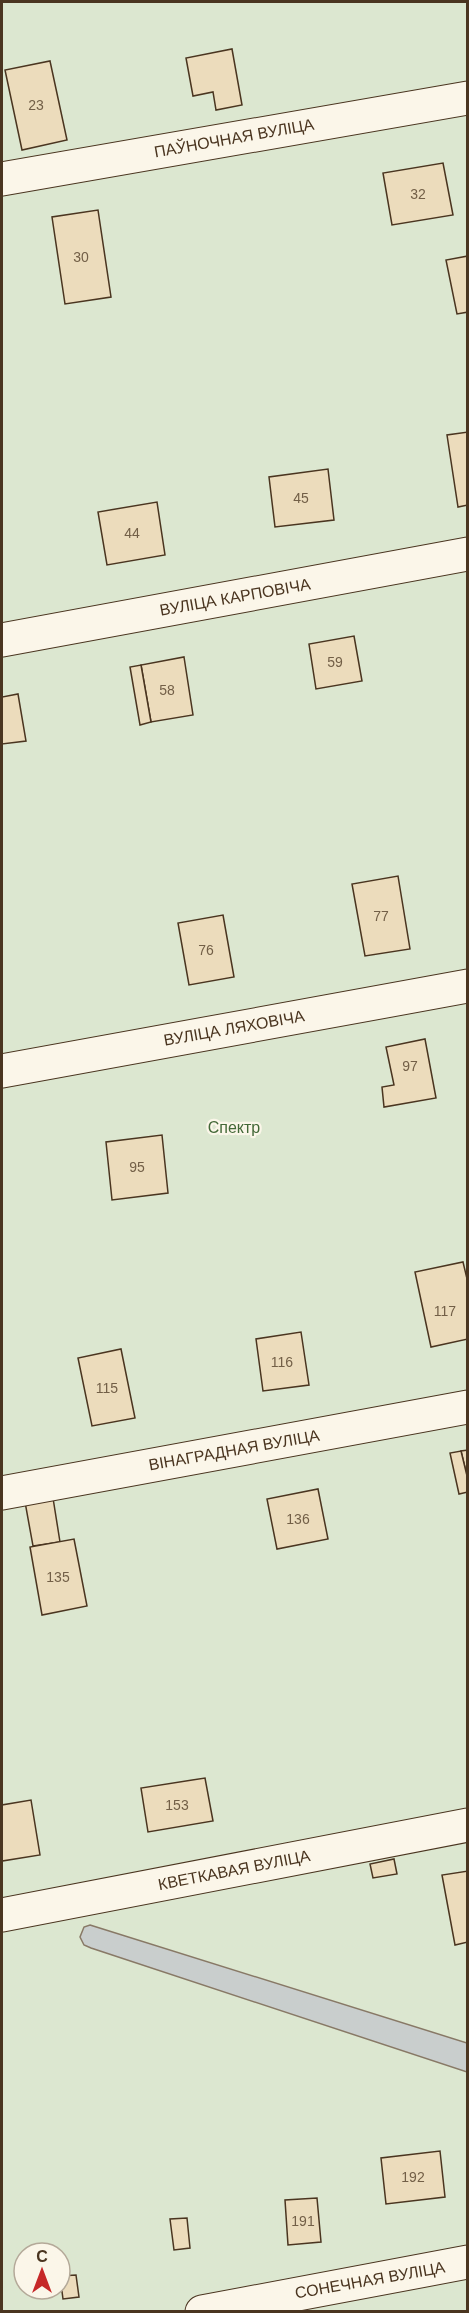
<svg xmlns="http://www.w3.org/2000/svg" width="469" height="2313" viewBox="0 0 469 2313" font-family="Helvetica,sans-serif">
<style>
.green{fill:#dce7d0;stroke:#887966;stroke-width:1.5;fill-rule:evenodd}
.water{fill:#c9cecd;stroke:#887966;stroke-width:1.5}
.building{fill:#ecdcbc;stroke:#4a3520;stroke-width:1.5}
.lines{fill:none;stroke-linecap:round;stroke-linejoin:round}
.minor-casing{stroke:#4a3520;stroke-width:35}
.minor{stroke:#fbf6e9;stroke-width:33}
.labels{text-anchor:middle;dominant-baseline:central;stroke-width:4.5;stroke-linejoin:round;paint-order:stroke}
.number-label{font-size:14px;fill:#725f47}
.street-label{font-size:16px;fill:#4a3520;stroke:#fbf6e9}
.park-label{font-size:16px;fill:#436837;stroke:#fbf6e9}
</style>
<rect width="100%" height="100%" fill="#fbf6e9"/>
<path class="green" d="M2 2H467V2311L2 2312ZM24 2253H60V2289H24Z"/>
<path class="water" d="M90 1925 467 2043V2072L91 1948 84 1945 80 1937 84 1927Z"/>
<g class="building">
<path d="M232 49 242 105 216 110 213 92 193 96 186 58Z"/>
<path d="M50 61 67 140 22 150 5 70Z"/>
<path d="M443 163 453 215 392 225 383 173Z"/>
<path d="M98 210 111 297 65 304 52 217Z"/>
<path d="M468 256V312L457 314 446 260Z"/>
<path d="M468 432V505L458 507 447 435Z"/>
<path d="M328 469 334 520 275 527 269 477Z"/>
<path d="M157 502 165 555 107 565 98 512Z"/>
<path d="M354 636 362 681 316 689 309 644Z"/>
<path d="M184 657 193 715 151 722 141 665Z"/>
<path d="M141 665 151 722 140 725 130 667Z"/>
<path d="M18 694 26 741 2 744V697Z"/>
<path d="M398 876 410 949 365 956 352 884Z"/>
<path d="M223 915 234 977 189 985 178 923Z"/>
<path d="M425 1039 436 1098 384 1107 382 1087 394 1085 386 1047Z"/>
<path d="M162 1135 168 1193 112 1200 106 1142Z"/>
<path d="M463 1262 468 1283V1339L431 1347 415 1272Z"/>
<path d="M301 1332 309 1385 263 1391 256 1339Z"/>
<path d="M121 1349 135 1418 92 1426 78 1358Z"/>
<path d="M468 1450V1480L461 1451Z"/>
<path d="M461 1451 468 1480V1492L459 1494 450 1453Z"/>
<path d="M318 1489 328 1539 277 1549 267 1499Z"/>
<path d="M53 1498 60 1542 33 1546 25 1502Z"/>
<path d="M74 1539 87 1606 42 1615 30 1547Z"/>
<path d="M205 1778 213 1821 148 1832 141 1788Z"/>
<path d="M31 1800 40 1855 2 1861V1805Z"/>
<path d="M394 1859 397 1874 373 1878 370 1864Z"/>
<path d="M468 1871V1942L455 1945 442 1875Z"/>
<path d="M440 2151 445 2197 386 2204 381 2158Z"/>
<path d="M317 2198 321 2242 288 2245 285 2200Z"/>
<path d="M187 2218 190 2248 174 2250 170 2219Z"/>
<path d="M76 2275 79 2297 63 2299 60 2276Z"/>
</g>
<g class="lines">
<g class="minor-casing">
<g id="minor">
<path d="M2 179 468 98"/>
<path d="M2 640 468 554"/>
<path d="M2 1071 468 986"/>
<path d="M2 1493 468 1407"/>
<path d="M2 1915 468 1825"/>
<path d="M202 2312 468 2262"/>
</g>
</g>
<use href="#minor" class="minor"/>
</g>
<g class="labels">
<g class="number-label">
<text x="36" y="105">23</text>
<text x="418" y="194">32</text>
<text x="81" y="257">30</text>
<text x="301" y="498">45</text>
<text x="132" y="533">44</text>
<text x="335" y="662">59</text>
<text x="167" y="690">58</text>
<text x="381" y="916">77</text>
<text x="206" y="950">76</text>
<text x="410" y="1066">97</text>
<text x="137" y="1167">95</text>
<text x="445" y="1311">117</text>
<text x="282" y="1362">116</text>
<text x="107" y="1388">115</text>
<text x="298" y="1519">136</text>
<text x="58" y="1577">135</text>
<text x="177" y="1805">153</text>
<text x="413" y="2177">192</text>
<text x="303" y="2221">191</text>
</g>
<g class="street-label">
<text transform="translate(234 138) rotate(-10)">ПАЎНОЧНАЯ ВУЛІЦА</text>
<text transform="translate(235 597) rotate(-10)">ВУЛІЦА КАРПОВІЧА</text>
<text transform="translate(234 1028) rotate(-10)">ВУЛІЦА ЛЯХОВІЧА</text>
<text transform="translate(234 1450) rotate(-10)">ВІНАГРАДНАЯ ВУЛІЦА</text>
<text transform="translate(234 1870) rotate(-11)">КВЕТКАВАЯ ВУЛІЦА</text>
<text transform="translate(370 2280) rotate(-10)">СОНЕЧНАЯ ВУЛІЦА</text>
</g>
<g class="park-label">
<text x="234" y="1127">Спектр</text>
</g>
</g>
<rect width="469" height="2313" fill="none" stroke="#4a3520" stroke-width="6"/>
<g transform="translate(42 2271)"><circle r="28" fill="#fbf6e9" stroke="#b4a999" stroke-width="1.5"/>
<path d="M0-4.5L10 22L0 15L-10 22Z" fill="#c62828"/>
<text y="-9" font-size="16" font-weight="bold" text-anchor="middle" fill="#4a3520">С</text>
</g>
</svg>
